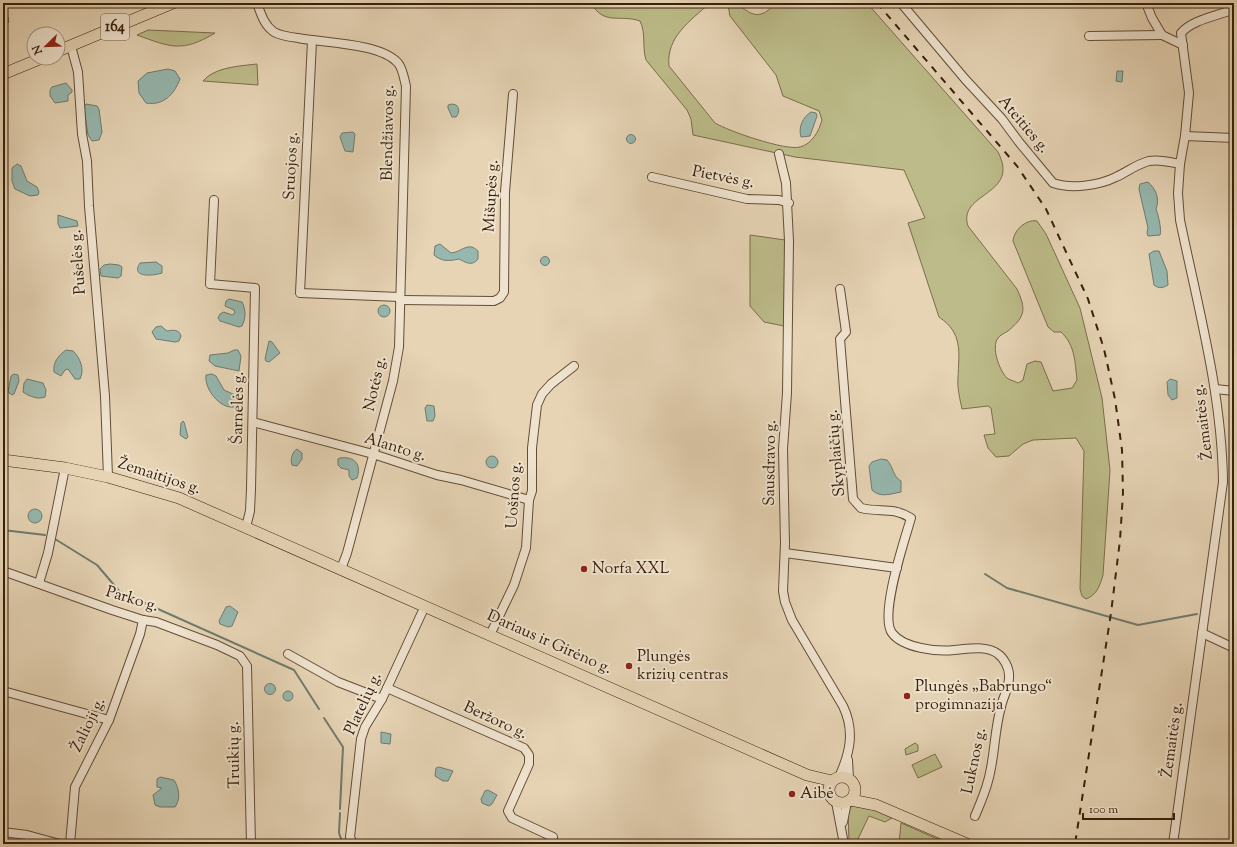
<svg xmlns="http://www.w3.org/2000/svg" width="1237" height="847" viewBox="0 0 1237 847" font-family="'Sorts Mill Goudy',serif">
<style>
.green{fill:#bcbb89;stroke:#7a6e4a}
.water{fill:#96b8b0;stroke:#707b6e}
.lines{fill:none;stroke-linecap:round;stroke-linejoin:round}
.stream{stroke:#707b6e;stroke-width:2}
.minor-casing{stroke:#644d36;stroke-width:10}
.major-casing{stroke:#38200b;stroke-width:12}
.minor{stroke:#efe3cf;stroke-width:8}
.major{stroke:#e6d4b5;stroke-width:11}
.rail{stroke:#38200b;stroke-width:2;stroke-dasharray:7 7;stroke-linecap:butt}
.poi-dot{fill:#8f2418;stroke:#efe3cf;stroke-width:1.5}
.labels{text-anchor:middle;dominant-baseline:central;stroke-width:4;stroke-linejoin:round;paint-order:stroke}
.shield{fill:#efe3cf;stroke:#6f5a46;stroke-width:1}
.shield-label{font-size:15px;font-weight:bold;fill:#38200b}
.street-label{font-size:16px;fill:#38200b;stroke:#efe3cf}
.poi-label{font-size:16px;fill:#38200b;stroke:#efe3cf;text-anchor:start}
</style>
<rect width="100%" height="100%" fill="#e6d4b5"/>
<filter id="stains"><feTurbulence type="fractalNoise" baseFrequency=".005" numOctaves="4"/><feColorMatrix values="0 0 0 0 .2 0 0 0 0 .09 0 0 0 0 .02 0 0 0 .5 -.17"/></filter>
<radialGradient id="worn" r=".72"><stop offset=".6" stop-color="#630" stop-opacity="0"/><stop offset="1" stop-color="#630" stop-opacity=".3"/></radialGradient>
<g class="green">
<path d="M591 3H710C690 21 666 37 669 66L715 123C728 131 786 151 800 147 812 144 819 131 822 120L819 111 783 96 776 75 730 16 728 5 736 3C750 13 757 21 772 7V3H867L998 152C1021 196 957 192 968 226L1017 289C1026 309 1026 316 1008 331 1005 333 1000 335 998 338 991 347 999 370 1007 378 1009 380 1015 381 1018 383L1023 380 1027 364 1035 361 1041 362 1053 391 1072 388 1077 380C1075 362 1075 345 1061 332H1054L1048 327 1013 241C1014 230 1026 219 1037 221L1046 234 1080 308 1102 398 1110 470 1103 575C1100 585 1097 595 1086 599L1082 596 1080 589 1084 451 1076 438 1033 440 1023 444 1009 456 996 457 988 448 984 435 995 434 991 408 988 406 962 409C960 399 957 388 958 378 959 352 963 333 939 317L908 223 925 218 904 170 795 157 693 135 691 119 687 110 646 60C642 47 646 33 640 21 620 14 604 26 591 3Z"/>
<path d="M148 30 215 33C182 53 170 47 137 35Z"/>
<path d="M257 64 258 85 203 81C215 67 240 66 257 64Z"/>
<path d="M750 235 785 240 784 326 764 322 750 306Z"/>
<path d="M915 743 918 745V751L906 755 905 749Z"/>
<path d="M935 754 942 767 918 778 912 765Z"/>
<path d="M854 804H863L892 818 885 822 869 816 856 843H849L848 809Z"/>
<path d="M901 823 949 844H899Z"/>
</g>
<g class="water">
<path d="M3 5 7 11 9 22 6 24H3Z"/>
<path d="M168 69 175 71 180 79C174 94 164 106 146 103L139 93 138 81 147 73Z"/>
<path d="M1117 71H1123L1122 82 1116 81Z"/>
<path d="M66 83 72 90V92L68 95V101L55 103 50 96V90L52 87Z"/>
<path d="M86 104 97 106 99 109 102 132 99 140 92 141 88 135 84 108Z"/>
<path d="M452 104 456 105C460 108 459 114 456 117H452L448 108V105Z"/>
<path d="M811 112 816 113 817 116 810 136 801 137C798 127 803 117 811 112Z"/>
<path d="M353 132 355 134 353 152 345 151 340 137 342 133Z"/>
<circle cx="631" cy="139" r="4.5"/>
<path d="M17 164 21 166 27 181 37 187 39 192 38 195 30 196 15 189 12 181V168Z"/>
<path d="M1148 182C1156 189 1160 199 1156 209 1158 214 1162 230 1160 235L1148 236 1147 233 1148 228 1139 189 1140 184Z"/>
<path d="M58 215 77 221 78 226 60 228 58 224Z"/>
<path d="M440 244 451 253C462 252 468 241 478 251V259C472 267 465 262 459 259 449 261 442 262 434 255L435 246Z"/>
<path d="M1154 251H1159L1167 271 1168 285C1163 288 1159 289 1154 285L1149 254Z"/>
<circle cx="545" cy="261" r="4.5"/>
<path d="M156 262 162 266V273C153 276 130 278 140 263Z"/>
<path d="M110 264 119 265 122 267 121 276 118 278 101 276 100 269 104 265Z"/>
<path d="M229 299 242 302C246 310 246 318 242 326L239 327 220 321 218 318 220 314 224 312 232 315 235 313 234 310 225 306 226 301Z"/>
<circle cx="384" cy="311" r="6"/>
<path d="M161 326 167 331C173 330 179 329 181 336L179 341 175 342 156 339 152 332 156 327Z"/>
<path d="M269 341 272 342 280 353 269 362 266 361 265 359Z"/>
<path d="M66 350 73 351C80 358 85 369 80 379H75L68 369 65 370 61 376 54 372C53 362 58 356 66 350Z"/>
<path d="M234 350H238L241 356 239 371 215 366 209 361 210 355 228 353Z"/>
<path d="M14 374 18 375 19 381 14 394 12 395 8 392 11 376Z"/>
<path d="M212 374 216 376 224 390 235 395 237 404 234 407C220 409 204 389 206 375Z"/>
<path d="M27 379 43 383 46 390 45 397C37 400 29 396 23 392L24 383Z"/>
<path d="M1170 379 1177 381V398L1172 400 1168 395 1167 382Z"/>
<path d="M427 405 434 406 435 416 433 421H427L425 408Z"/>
<path d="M183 421 184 422 188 437 186 439 180 435 181 423Z"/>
<path d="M297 449 302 453V459L297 466 292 465C290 460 292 452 297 449Z"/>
<circle cx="492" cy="462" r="6"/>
<path d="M340 458C354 456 362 464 357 478L352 480 349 476V470L341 468 338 465V459Z"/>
<path d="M881 459 887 460C893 466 893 477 901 481V492C890 494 880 498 872 490L869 466 872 462Z"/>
<circle cx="35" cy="516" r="7"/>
<path d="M230 606 238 612 232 626 228 627 220 624 219 621 226 607Z"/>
<circle cx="270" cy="689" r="5.5"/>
<circle cx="288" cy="696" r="5"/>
<path d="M381 732 391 734 390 744 381 743Z"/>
<path d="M439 767 453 771 448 781H443L435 776 436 768Z"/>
<path d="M160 777 174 780C179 788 181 799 175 807H160L155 805 153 795 162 788 157 787V779Z"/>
<path d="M488 790 497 795 492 804 489 806 482 803 481 799 485 791Z"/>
</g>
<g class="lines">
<g class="stream">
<path d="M3 530 45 535"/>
<path d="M55 539 97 565 120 592 294 670 319 709"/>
<path d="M985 574 1007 588 1138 625 1197 614"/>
<path d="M324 718 343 747 340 809"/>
<path d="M340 813 339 833 343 844"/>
</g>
<g class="minor-casing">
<g id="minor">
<path d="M257 3C261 14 264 25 274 32 281 36 290 37 298 38 324 43 380 43 398 63 403 69 404 79 406 86L399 347 393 381 347 553 341 569"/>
<path d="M901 3 965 79 1002 119 1019 142 1053 183C1071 189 1098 186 1116 177 1127 172 1137 164 1149 161 1159 159 1170 162 1180 164"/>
<path d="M1146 3 1152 18 1162 35 1183 45"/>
<path d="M1089 36 1162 35"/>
<path d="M312 41 300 293 400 297"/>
<path d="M71 46 78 72 82 134 87 161 89 206 105 396 108 477"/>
<path d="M1185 136 1234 138"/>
<path d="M779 154 786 183 789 241 787 393 783 449 785 543 783 591 785 602 792 620 843 706C855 731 850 753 839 777"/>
<path d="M652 177 747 199 779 200 789 203"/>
<path d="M214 200 210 284 255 288 251 489 250 511 246 527"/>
<path d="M840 289 846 332 840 339 853 499 861 508C881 513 891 506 911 518 905 539 879 615 892 633 903 648 937 652 954 650 968 649 987 645 998 654 1004 658 1009 668 1009 675 1010 687 1003 696 1001 707 994 731 995 757 988 781 985 793 980 804 975 816"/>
<path d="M400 300 494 301 500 298 504 292 505 192 513 94"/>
<path d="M1215 389 1234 391"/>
<path d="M253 422 373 454 437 475 461 480 529 500"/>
<path d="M785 553 897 568"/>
<path d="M3 571 112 610 143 620 156 622 217 645 240 656 247 666 251 844"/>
<path d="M39 583 48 553 65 468"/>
<path d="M1202 633 1234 648"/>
<path d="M490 635 514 585 526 548 529 500 532 491V448L537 405 542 394 551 384 574 366"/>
<path d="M288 654 338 682 382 699"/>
<path d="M387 688 524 748 529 755V764L508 811 512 818 553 837"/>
<path d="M3 691 109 720"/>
<path d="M848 760 849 779"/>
<path d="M836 802 844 844"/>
<path d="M843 822 847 802"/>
<path d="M3 832 27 835 60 844"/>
<path d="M70 844 75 787 109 720 140 634 143 620"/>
<path d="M353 844 350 837 361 739 365 727 382 699 425 606"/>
<path d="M1173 844 1223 482C1222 394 1198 307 1180 220L1178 193 1180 164 1185 136 1189 93 1181 33C1193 19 1218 16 1234 9"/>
</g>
</g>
<g class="major-casing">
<g id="major">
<path d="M58 51 173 3"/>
<path d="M3 74 42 58"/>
<path d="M3 460 65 468 108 477 179 498 807 775 832 781"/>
<circle cx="842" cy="790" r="13"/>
<path d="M851 800 876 805 967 844"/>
</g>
</g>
<use href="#minor" class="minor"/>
<use href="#major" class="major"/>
<path class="rail" d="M877 3 1017 166 1046 209 1088 299 1104 349 1115 399 1122 450 1123 493 1120 540 1111 613 1075 844"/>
</g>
<g class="poi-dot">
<circle cx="584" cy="569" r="4"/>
<circle cx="629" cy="666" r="4"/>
<circle cx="907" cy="696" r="4"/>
<circle cx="792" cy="794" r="4"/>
</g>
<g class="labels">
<rect class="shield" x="101" y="14" width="28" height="26" rx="3"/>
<g class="shield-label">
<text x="115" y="27">164</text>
</g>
<g class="street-label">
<text transform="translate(1023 125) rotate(50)">Ateities g.</text>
<text transform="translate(389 133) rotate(-89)">Blendžiavos g.</text>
<text transform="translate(292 166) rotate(-87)">Sruojos g.</text>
<text transform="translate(723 178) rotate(11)">Pietvės g.</text>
<text transform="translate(492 196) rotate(-87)">Mišupės g.</text>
<text transform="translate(79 262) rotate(-94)">Pušelės g.</text>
<text transform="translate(376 384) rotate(-77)">Notės g.</text>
<text transform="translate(239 408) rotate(-89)">Šarnelės g.</text>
<text transform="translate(1204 422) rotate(-97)">Žemaitės g.</text>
<text transform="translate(395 448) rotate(17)">Alanto g.</text>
<text transform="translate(837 453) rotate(-95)">Skyplaičių g.</text>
<text transform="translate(771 463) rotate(-89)">Sausdravo g.</text>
<text transform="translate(159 477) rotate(18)">Žemaitijos g.</text>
<text transform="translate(515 495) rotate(-86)">Uošnos g.</text>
<text transform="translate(132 600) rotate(17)">Parko g.</text>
<text transform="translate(549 643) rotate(24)">Dariaus ir Girėno g.</text>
<text transform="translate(364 704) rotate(-65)">Platelių g.</text>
<text transform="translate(495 721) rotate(25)">Beržoro g.</text>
<text transform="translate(89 725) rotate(-64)">Žalioji g.</text>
<text transform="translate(1173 740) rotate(-82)">Žemaitės g.</text>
<text transform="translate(235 755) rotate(-91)">Truikių g.</text>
<text transform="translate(975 761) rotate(-78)">Luknos g.</text>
</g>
<g class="poi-label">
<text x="592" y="569">Norfa XXL</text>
<text x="637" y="657">Plungės<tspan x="637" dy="18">krizių centras</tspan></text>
<text x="915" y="687">Plungės „Babrungo“<tspan x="915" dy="18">progimnazija</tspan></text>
<text x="800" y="794">Aibė</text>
</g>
</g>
<rect width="1237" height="847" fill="none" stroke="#e6d4b5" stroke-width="16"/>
<rect x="4" y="4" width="1229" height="839" fill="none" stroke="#38200b" stroke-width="2"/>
<rect x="8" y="8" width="1221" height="831" fill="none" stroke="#38200b"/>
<g transform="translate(46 46) rotate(247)"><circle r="19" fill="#efe3cf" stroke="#a69581"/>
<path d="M0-3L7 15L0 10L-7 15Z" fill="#8f2418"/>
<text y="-6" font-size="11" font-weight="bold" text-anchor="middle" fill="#38200b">N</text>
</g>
<path d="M1083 813v6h91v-6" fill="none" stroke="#38200b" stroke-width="2"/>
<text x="1089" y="813" font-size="12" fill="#38200b" stroke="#efe3cf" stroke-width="3" paint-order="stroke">100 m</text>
<rect width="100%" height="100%" filter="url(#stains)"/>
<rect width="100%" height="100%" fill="url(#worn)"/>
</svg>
